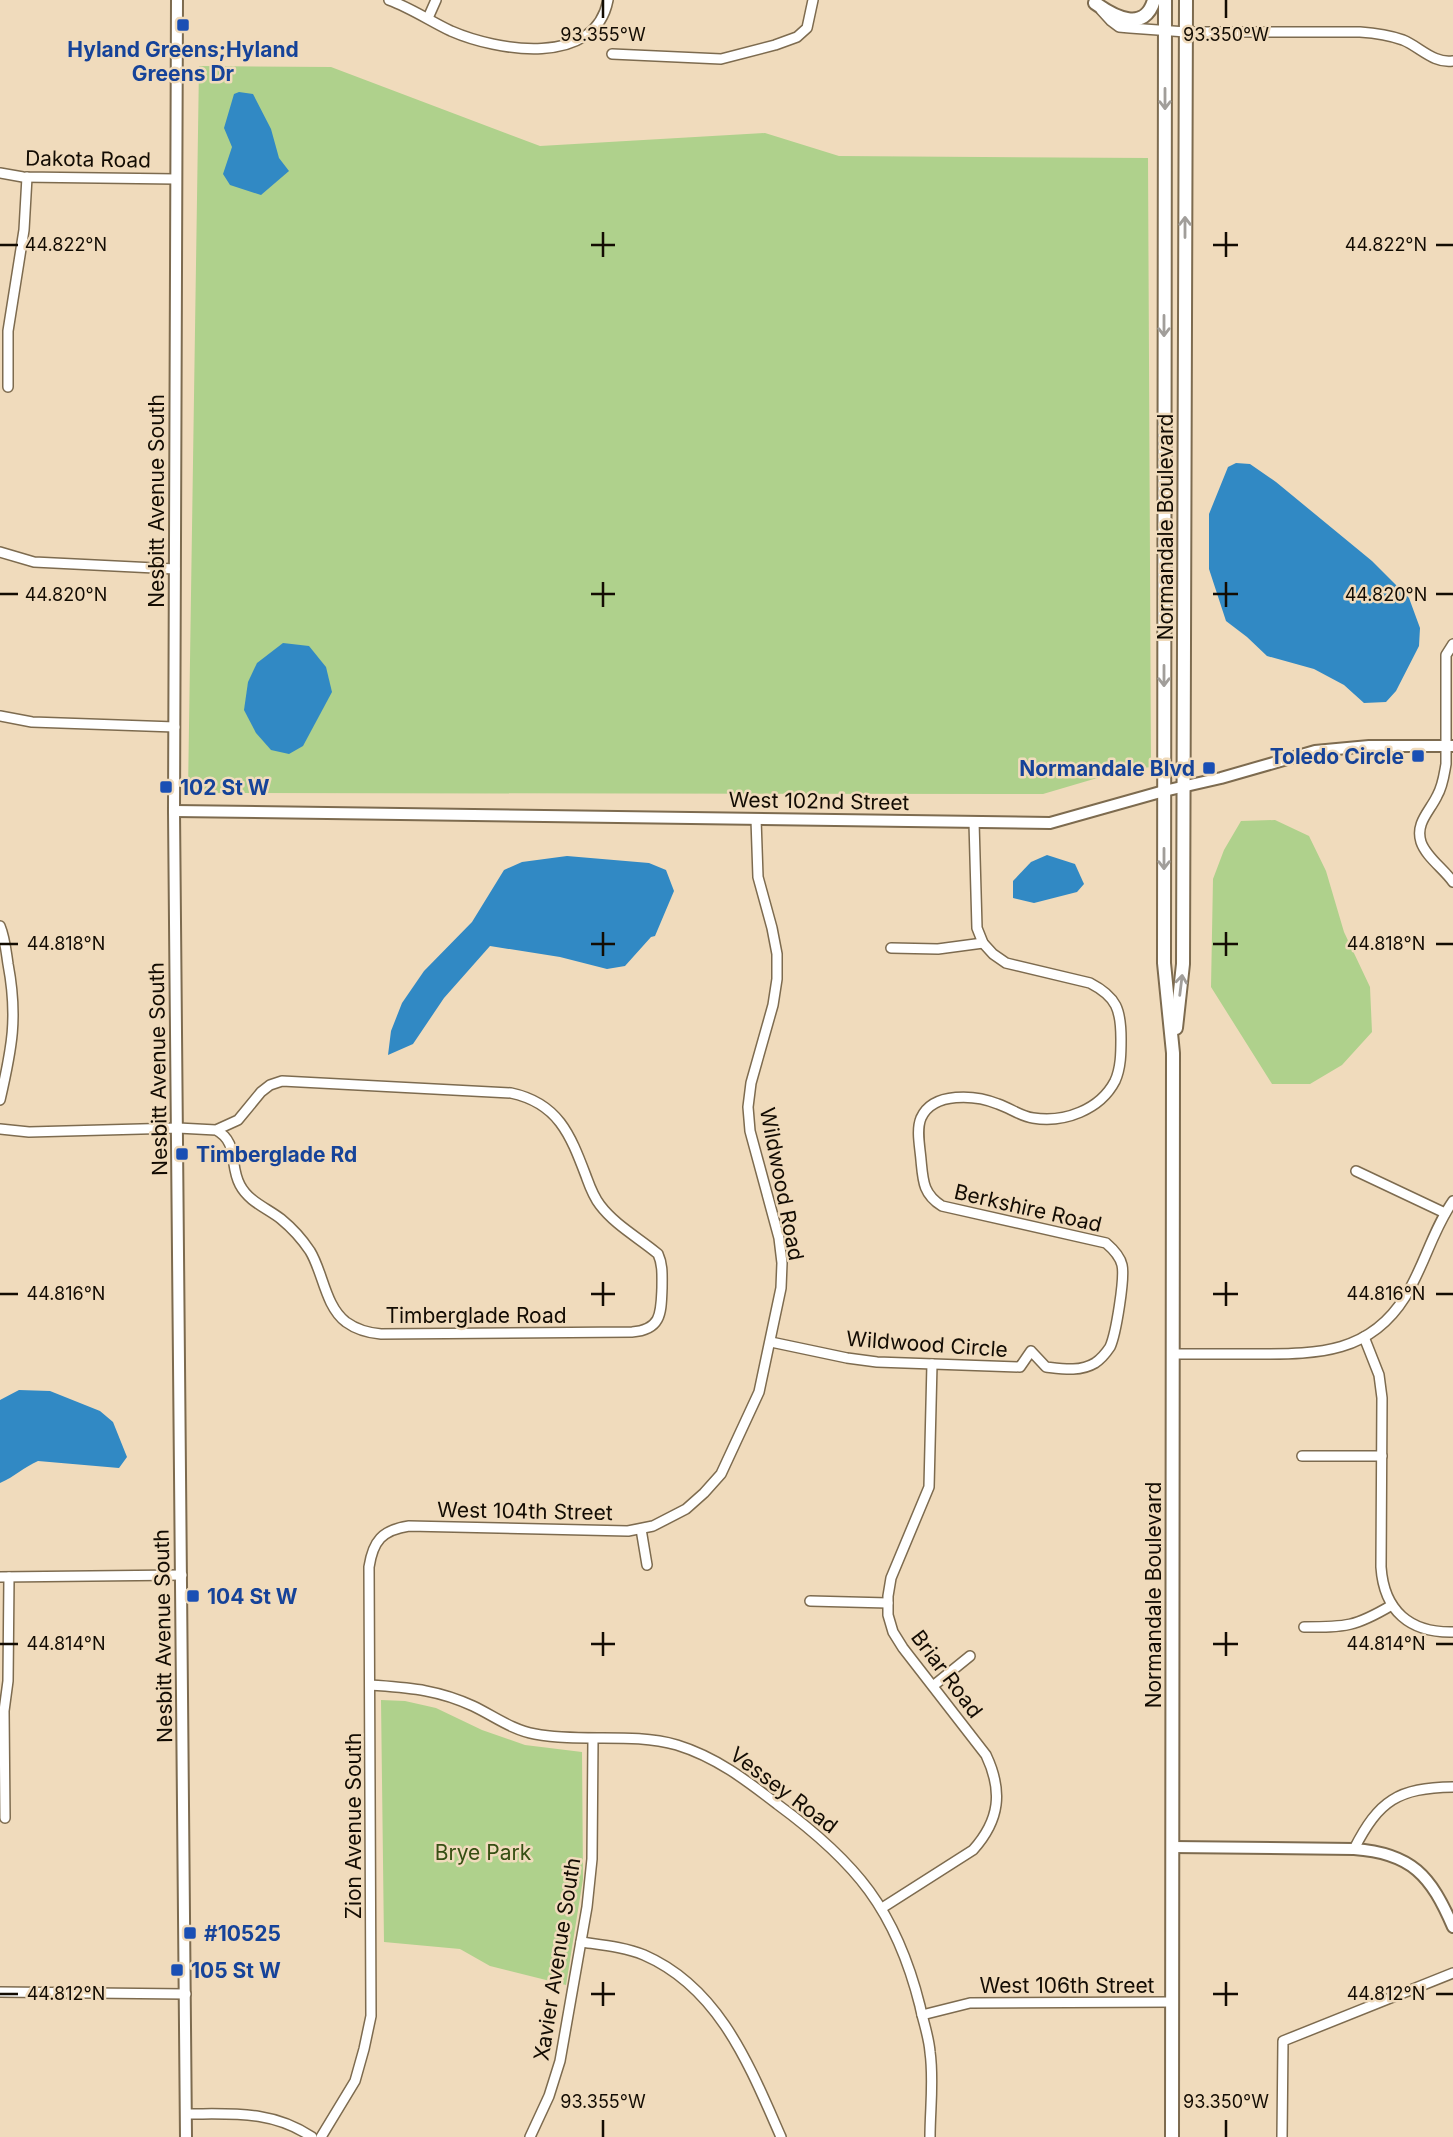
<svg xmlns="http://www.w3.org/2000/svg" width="1453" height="2137" viewBox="0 0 1453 2137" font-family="Inter,sans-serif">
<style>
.green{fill:#afd18c}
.water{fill:#3189c4}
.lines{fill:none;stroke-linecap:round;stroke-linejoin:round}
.minor-casing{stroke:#7d6b4f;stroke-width:12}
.tertiary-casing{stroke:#7d6b4f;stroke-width:14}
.secondary-casing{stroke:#7d6b4f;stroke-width:16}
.minor{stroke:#fff;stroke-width:9}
.tertiary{stroke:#fff;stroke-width:10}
.secondary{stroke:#fff;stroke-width:12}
.oneway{stroke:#a19e9a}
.ticks{fill:none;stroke:#130c03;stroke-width:2.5}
.transit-dot{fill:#1a4fb4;stroke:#f0dbbc;stroke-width:2.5}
.labels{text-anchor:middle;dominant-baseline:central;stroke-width:5;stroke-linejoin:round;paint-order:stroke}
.transit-label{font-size:21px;font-weight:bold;fill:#164399;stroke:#f0dbbc;text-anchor:start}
.street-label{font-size:21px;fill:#130c03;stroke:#f0dbbc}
.park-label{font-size:21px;fill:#364f13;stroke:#f0dbbc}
.ticks-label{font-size:18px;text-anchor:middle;fill:#130c03;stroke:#f0dbbc;stroke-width:5;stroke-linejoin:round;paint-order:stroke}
</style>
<rect width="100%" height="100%" fill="#f0dbbc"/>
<g class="green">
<path d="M199 66 331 67 540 146 765 133 839 156 1148 158 1151 767 1121 771 1043 794 188 793Z"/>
<path d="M1275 820 1309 836 1326 871 1344 932 1370 987 1372 1032 1342 1065 1310 1084H1272L1211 987 1213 879 1224 850 1241 821Z"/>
<path d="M381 1700 405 1701 436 1708 482 1730 525 1745 582 1752 583 1879 566 1985 490 1966 460 1949 384 1942Z"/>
</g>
<g class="water">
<path d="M239 92 253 94 271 129 279 158 289 171 261 195 230 185 223 174 232 147 224 128 234 94Z"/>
<path d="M1236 463 1250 464 1276 482 1372 561 1409 598 1420 628 1419 646 1396 691 1386 702 1364 703 1344 685 1314 669 1267 656 1247 637 1226 621 1209 569V514L1228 467Z"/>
<path d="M283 643 309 646 326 667 332 692 303 746 289 754 271 750 256 733 244 710 248 682 257 663Z"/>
<path d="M1047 855 1075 864 1084 884 1077 892 1034 903 1013 898V881L1031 862Z"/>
<path d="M567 856 649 863 666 870 674 891 655 936 651 937 625 966 607 969 560 957 490 946 444 998 413 1044 388 1055 391 1031 402 1003 424 971 472 922 504 870 522 862Z"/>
<path d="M19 1390 50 1391 100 1411 113 1422 127 1457 119 1468 38 1461C24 1467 14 1477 0 1483V1400Z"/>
</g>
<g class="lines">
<g class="minor-casing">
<g id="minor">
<path d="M389 0C411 8 430 21 451 31 497 51 595 68 608 0"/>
<path d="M1101 10 1111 21 1119 27 1130 28 1186 32H1360C1375 33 1389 35 1403 40 1420 47 1434 64 1453 61"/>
<path d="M428 18 436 0"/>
<path d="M612 54 721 59 775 45 797 37 807 28 813 0"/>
<path d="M0 173 23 177 176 179"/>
<path d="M8 387V331L24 230 27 177"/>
<path d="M0 552 34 562 175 569"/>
<path d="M1453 644 1446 655V764C1444 775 1443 786 1437 796 1430 811 1415 823 1421 842 1426 857 1444 869 1453 882"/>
<path d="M0 716 32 722 175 727"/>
<path d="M0 926C5 938 6 951 8 964 18 1017 12 1048 0 1100"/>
<path d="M891 948 938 949 983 943"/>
<path d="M0 1129 29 1132 178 1128 216 1130 238 1120 261 1092 270 1085 282 1081 511 1093C558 1103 570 1134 586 1176 590 1187 593 1196 600 1205 615 1225 639 1238 658 1254 663 1265 662 1276 662 1288 661 1312 662 1330 632 1332L381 1334C369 1333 357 1330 346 1322 325 1306 323 1272 310 1251 302 1239 292 1228 281 1219 267 1208 249 1202 240 1185 229 1165 239 1142 216 1130"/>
<path d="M1356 1171 1445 1213"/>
<path d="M1364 1337 1379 1375 1382 1398 1381 1567C1384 1611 1410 1633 1453 1632"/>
<path d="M771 1342 847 1358 877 1362 1020 1367 1031 1351 1046 1367C1063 1369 1080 1372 1095 1363 1101 1359 1106 1353 1110 1347 1116 1334 1125 1278 1122 1265 1120 1256 1113 1249 1106 1243L942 1206C923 1194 923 1181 921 1160 920 1147 916 1130 921 1118 933 1091 976 1095 998 1104 1010 1108 1020 1116 1033 1118 1064 1123 1100 1110 1115 1081 1121 1068 1121 1052 1121 1039 1121 1010 1117 997 1090 983L1006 963 993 954 983 943 977 928 974 822"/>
<path d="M1174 1354C1202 1354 1231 1354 1259 1354 1319 1354 1370 1353 1405 1297 1424 1267 1432 1231 1453 1201"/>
<path d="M1302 1456H1382"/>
<path d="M641 1529 647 1565"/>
<path d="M0 1577 182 1575"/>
<path d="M810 1601 888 1603"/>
<path d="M1304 1627C1346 1627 1355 1627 1392 1605"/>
<path d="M370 1685C409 1688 436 1689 473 1706 494 1716 512 1730 535 1734 582 1743 631 1732 677 1745 716 1757 746 1780 777 1804 856 1862 896 1910 920 2006 923 2021 929 2037 930 2052 934 2080 930 2109 930 2137"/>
<path d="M933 1686 970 1656"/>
<path d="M5 1818 4 1711 8 1681 9 1577"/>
<path d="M1354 1849C1379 1800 1398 1788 1453 1787"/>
<path d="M882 1908 973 1850C1000 1820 1003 1791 986 1755L903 1648 893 1632 888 1615V1596L891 1578 929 1487 932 1364"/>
<path d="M581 1942C602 1945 625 1947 644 1955 720 1988 750 2067 781 2137"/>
<path d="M0 1992 186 1994"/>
<path d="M922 2015 970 2003 1172 2002"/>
<path d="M187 2114C233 2114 272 2110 312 2137"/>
<path d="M321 2137 355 2081 364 2049 371 2016 369 1567C373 1541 382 1530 409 1526L628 1531 653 1526 686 1509 704 1493 721 1474 759 1392 781 1288 782 1263 779 1238 750 1131 748 1107 751 1083 773 1005 777 979V954L772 928 758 877 756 819"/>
<path d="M530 2137 549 2096 560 2061 587 1907 592 1859 593 1739"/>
<path d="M1282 2137 1283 2041 1453 1973"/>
</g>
</g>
<g class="tertiary-casing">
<g id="tertiary">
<path d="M177 0 174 811 186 2137"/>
<path d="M174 811 1050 823 1164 791 1221 778 1315 751 1369 746H1453"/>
<path d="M1172 1847 1354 1849C1412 1853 1431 1876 1453 1927"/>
</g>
</g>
<g class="secondary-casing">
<g id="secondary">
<path d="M1165 0 1164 963 1173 1053 1172 2137"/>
<path d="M1095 3C1114 17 1145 33 1154 0"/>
<path d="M1176 1028 1183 964 1186 0"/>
</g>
</g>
<use href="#minor" class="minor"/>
<use href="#tertiary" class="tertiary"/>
<use href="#secondary" class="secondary"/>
</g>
<defs><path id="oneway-shaft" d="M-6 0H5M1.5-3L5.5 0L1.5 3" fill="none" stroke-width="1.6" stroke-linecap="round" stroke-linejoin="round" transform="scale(1.75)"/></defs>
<g class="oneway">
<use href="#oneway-shaft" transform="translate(1165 99) rotate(90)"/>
<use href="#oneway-shaft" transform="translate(1185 227) rotate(-90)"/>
<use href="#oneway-shaft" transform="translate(1164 326) rotate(90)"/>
<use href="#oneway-shaft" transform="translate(1164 676) rotate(90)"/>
<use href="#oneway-shaft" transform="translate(1164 859) rotate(90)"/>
<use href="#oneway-shaft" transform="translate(1181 985) rotate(-83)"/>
</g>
<path class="ticks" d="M603 0V18M1226 0V18M603 232V257M1226 232V257M0 245H18M591 245H615M1213 245H1238M1436 245H1453M603 582V607M1226 582V607M0 594H18M591 594H615M1213 594H1238M1436 594H1453M603 932V956M1226 932V956M0 944H18M591 944H615M1213 944H1238M1436 944H1453M603 1282V1306M1226 1282V1306M0 1294H18M591 1294H615M1213 1294H1238M1436 1294H1453M603 1632V1656M1226 1632V1656M0 1644H18M591 1644H615M1213 1644H1238M1436 1644H1453M603 1982V2006M1226 1982V2006M0 1994H18M591 1994H615M1213 1994H1238M1436 1994H1453M603 2120V2137M1226 2120V2137"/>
<g class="transit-dot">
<rect x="176" y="18" width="14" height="14" rx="3.5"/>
<rect x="1411" y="749" width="14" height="14" rx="3.5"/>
<rect x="1202" y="761" width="14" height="14" rx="3.5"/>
<rect x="159" y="780" width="14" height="14" rx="3.5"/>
<rect x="175" y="1147" width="14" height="14" rx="3.5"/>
<rect x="186" y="1589" width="14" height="14" rx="3.5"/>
<rect x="183" y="1926" width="14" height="14" rx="3.5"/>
<rect x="170" y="1963" width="14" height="14" rx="3.5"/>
</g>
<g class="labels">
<g class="transit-label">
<text x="183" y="49" text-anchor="middle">Hyland Greens;Hyland<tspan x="183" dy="24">Greens Dr</tspan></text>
<text x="1404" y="756" text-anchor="end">Toledo Circle</text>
<text x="1195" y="768" text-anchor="end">Normandale Blvd</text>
<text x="180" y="787">102 St W</text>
<text x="196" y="1154">Timberglade Rd</text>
<text x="207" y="1596">104 St W</text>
<text x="204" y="1933">#10525</text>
<text x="191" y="1970">105 St W</text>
</g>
<g class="street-label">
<text transform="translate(88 159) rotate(1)">Dakota Road</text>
<text transform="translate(156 501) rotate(-90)">Nesbitt Avenue South</text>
<text transform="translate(1165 527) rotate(-90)">Normandale Boulevard</text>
<text transform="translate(819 801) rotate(1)">West 102nd Street</text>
<text transform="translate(158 1069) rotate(-91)">Nesbitt Avenue South</text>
<text transform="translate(782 1184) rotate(79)">Wildwood Road</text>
<text transform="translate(1028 1208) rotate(13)">Berkshire Road</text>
<text x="476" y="1315">Timberglade Road</text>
<text transform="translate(927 1344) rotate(4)">Wildwood Circle</text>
<text transform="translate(525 1511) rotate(1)">West 104th Street</text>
<text transform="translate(1153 1595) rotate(-90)">Normandale Boulevard</text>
<text transform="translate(163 1636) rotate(-91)">Nesbitt Avenue South</text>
<text transform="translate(947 1674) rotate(53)">Briar Road</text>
<text transform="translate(784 1790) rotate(37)">Vessey Road</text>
<text transform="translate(353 1826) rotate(-90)">Zion Avenue South</text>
<text transform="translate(557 1959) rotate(-81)">Xavier Avenue South</text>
<text x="1067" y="1985">West 106th Street</text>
</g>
<g class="park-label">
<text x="483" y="1852">Brye Park</text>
</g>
</g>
<g class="ticks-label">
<text x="603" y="41">93.355°W</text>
<text x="1226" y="41">93.350°W</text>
<text x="66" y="251">44.822°N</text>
<text x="1386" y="251">44.822°N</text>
<text x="66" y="601">44.820°N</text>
<text x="1386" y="601">44.820°N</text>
<text x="66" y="950">44.818°N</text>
<text x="1386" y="950">44.818°N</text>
<text x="66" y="1300">44.816°N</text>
<text x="1386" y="1300">44.816°N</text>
<text x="66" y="1650">44.814°N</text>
<text x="1386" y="1650">44.814°N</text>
<text x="66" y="2000">44.812°N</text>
<text x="1386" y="2000">44.812°N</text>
<text x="603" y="2108">93.355°W</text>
<text x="1226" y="2108">93.350°W</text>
</g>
</svg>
